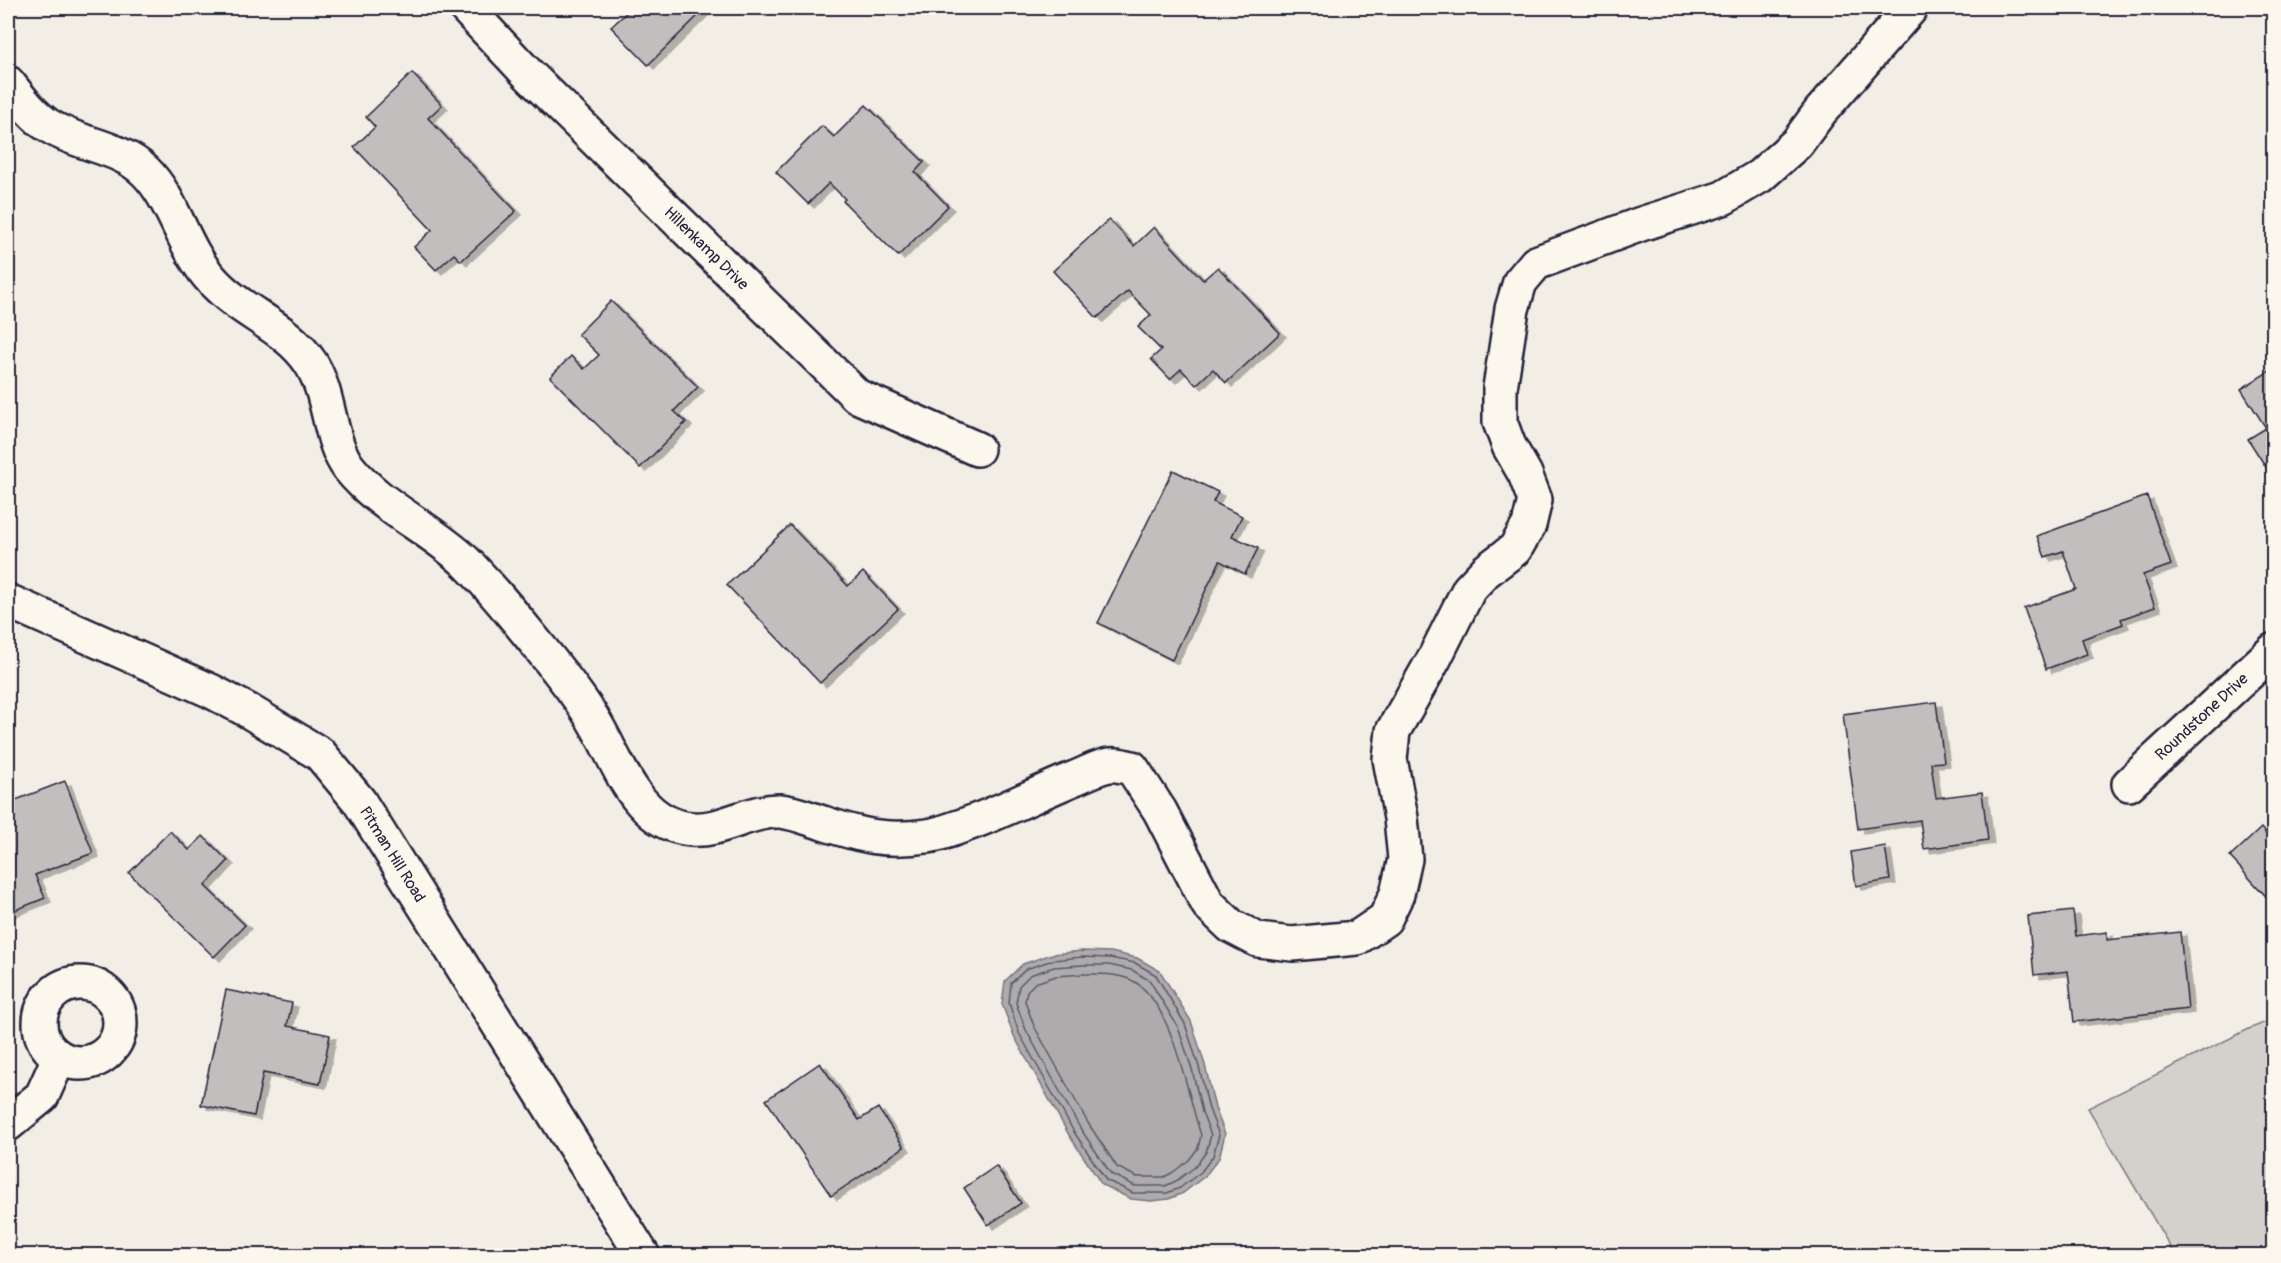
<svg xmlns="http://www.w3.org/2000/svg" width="2281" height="1263" viewBox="0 0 2281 1263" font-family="Pangolin,sans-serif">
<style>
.green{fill:#d4d1cc;stroke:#7b7a84;stroke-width:1.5}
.water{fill:#aeabad;stroke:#76747f;stroke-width:1.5}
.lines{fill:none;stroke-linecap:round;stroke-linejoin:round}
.shore{stroke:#5a5969;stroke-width:1.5}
.building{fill:#c2bebe;stroke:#22223b;stroke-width:1.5;filter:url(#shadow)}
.minor-casing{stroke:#22223b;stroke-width:38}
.minor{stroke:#fbf7ec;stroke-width:33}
.labels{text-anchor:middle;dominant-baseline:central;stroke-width:6;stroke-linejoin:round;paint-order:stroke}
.street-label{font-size:16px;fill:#22223b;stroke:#fbf7ec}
</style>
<defs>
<filter id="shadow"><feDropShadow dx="6" dy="4" stdDeviation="0" flood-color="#0004"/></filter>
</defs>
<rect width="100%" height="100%" fill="#f2eee5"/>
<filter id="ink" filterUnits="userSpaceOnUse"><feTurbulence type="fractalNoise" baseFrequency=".0167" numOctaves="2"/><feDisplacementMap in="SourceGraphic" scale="12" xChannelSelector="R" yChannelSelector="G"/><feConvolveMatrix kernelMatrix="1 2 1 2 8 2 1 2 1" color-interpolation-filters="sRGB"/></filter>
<g filter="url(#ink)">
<path class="green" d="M2273 1019V1255H2175L2088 1108 2249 1029Z"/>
<path class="water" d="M1082 951 1111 952 1137 958 1160 971 1191 1021 1205 1065 1215 1108 1225 1134 1219 1158 1205 1176 1183 1193 1169 1199 1151 1201 1131 1199 1102 1185 1069 1135 1014 1036 1002 1004 1005 981 1023 964 1052 954Z"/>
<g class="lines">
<g class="shore">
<path d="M1082 957 1110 958 1135 963 1156 975 1185 1024 1199 1067 1209 1109 1219 1135 1213 1156 1201 1172 1180 1188 1167 1193H1133L1106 1180 1074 1132 1019 1033 1009 1003 1011 983 1026 969 1053 960Z"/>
<path d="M1082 965H1109L1132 970 1150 981 1178 1027 1192 1069 1202 1112 1211 1135 1206 1152 1195 1167 1176 1181 1165 1186H1135L1111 1174 1080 1128 1026 1030 1016 1003 1019 986 1030 975 1054 967Z"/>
<path d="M1083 974C1098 974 1114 973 1129 979 1172 996 1187 1095 1201 1135L1198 1148 1189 1160 1172 1173 1164 1177H1137L1117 1167 1088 1123 1034 1026 1025 1001 1027 991 1035 983 1056 976Z"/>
</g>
</g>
<g class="building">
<path d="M621 8H706L648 65 611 27 626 13Z"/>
<path d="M412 73 442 105 428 118 516 211 461 261 454 254 436 270 414 247 432 230 354 147 375 127 366 117Z"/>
<path d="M866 105 924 162 915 172 948 206 898 256 843 201 845 199 829 183 808 204 776 172 822 126 834 137Z"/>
<path d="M1109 219 1134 246 1154 227 1203 280 1218 267 1280 333 1226 383 1213 369 1196 385 1181 369 1170 379 1151 359 1161 350 1138 327 1151 315 1128 291 1097 318 1053 271Z"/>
<path d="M611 301 698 387 674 411 686 422 640 468 550 377 571 356 584 369 599 355 578 334Z"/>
<path d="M2274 368V477L2273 478 2248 439 2266 428 2241 389Z"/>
<path d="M1173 470 1218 492 1213 502 1242 516 1232 536 1258 548 1245 574 1220 561 1172 660 1098 623Z"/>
<path d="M2147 496 2171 565 2143 575 2155 607 2121 619 2123 624 2082 639 2087 654 2046 669 2024 608 2076 589 2063 551 2045 557 2037 536Z"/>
<path d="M790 525 848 586 863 572 898 609 820 683 727 585Z"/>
<path d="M1936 702 1944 762 1931 763 1936 798 1982 792 1988 840 1924 849 1920 820 1858 829 1843 714Z"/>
<path d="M65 781 93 853 35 875 45 898 8 913V803Z"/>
<path d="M2261 828 2274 843V905L2230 857Z"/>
<path d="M170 831 189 850 203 836 228 861 205 886 245 925 214 957 129 873Z"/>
<path d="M1885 846 1890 880 1856 886 1851 852Z"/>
<path d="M2073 911 2076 936 2107 932V940L2180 932 2188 1009 2074 1022 2068 971 2034 975 2028 916Z"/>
<path d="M226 990 292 1003 287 1026 330 1035 320 1084 263 1073 254 1116 201 1105Z"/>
<path d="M820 1063 859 1120 878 1108 904 1147 831 1196 766 1100Z"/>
<path d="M996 1166 1021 1203 988 1225 964 1188Z"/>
</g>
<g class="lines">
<g class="minor-casing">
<g id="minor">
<path id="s1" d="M466 8 527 73 857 396 977 449"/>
<path d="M8 83C20 98 33 116 49 126 79 145 119 146 145 171 174 199 183 249 212 280 240 312 286 326 310 362 331 394 328 441 349 468 381 508 431 528 467 563 493 589 518 621 541 649 559 671 576 692 591 716 618 758 634 824 691 829 721 832 749 810 780 811 794 812 810 819 823 823 862 836 886 842 927 836 937 835 947 831 956 828 997 815 1035 794 1075 778 1086 774 1099 766 1110 765 1117 764 1126 767 1132 768L1160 811 1208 904 1231 926 1258 940 1292 944 1357 938 1385 919 1397 894 1405 859 1401 818 1390 759 1393 731 1434 659 1469 589 1486 571 1515 549 1529 525 1535 500 1525 474 1509 446 1500 422V388L1512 309 1520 282 1536 263 1641 224 1723 198 1760 176 1797 143 1820 112 1911 8"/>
<path id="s2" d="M8 601 211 691 247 710 320 754 359 801 643 1256"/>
<path id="s3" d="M2129 784 2274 650"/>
<circle cx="80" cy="1023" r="40"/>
<path d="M8 1124 42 1096 59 1058"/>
</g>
</g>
<use href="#minor" class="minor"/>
</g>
</g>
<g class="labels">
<g class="street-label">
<text stroke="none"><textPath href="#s1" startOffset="340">Hillenkamp Drive</textPath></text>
<text stroke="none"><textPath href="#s3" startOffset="99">Roundstone Drive</textPath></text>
<text stroke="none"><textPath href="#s2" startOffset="472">Pitman Hill Road</textPath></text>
</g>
</g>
<rect width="2281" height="1263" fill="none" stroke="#fbf7ec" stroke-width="30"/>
<rect x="15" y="15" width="2251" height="1233" fill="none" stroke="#22223b" stroke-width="2" filter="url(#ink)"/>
</svg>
